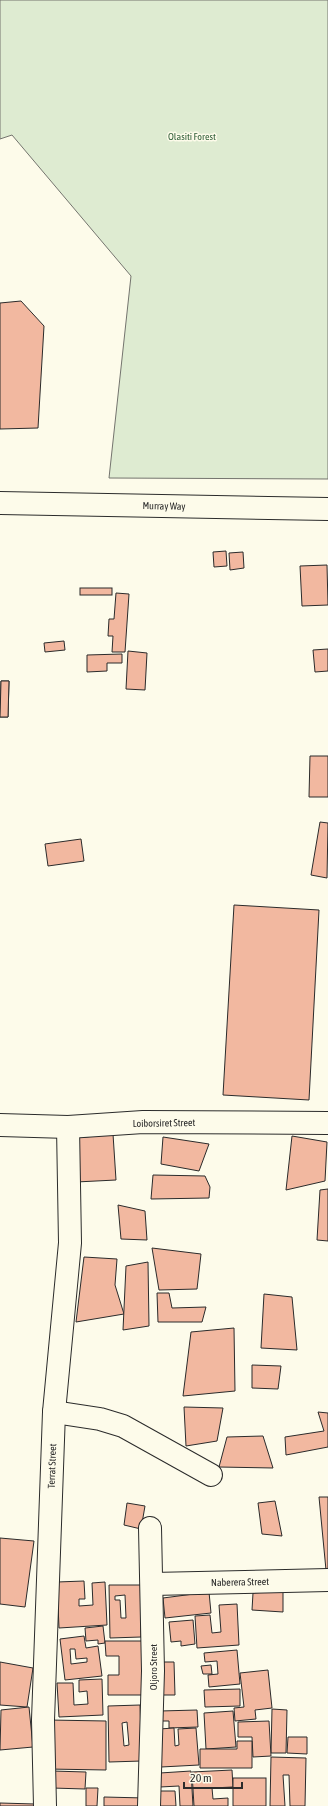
<svg xmlns="http://www.w3.org/2000/svg" width="328" height="1806" viewBox="0 0 328 1806" font-family="'Asap Condensed',sans-serif">
<style>
.green{fill:#deebd1;stroke:#74746e}
.building{fill:#f2b8a0;stroke:#2b2b2b;fill-rule:evenodd}
.lines{fill:none;stroke-linecap:round;stroke-linejoin:round}
.minor-casing{stroke:#2b2b2b;stroke-width:24}
.minor{stroke:#fdfbea;stroke-width:22}
.labels{text-anchor:middle;dominant-baseline:central;stroke-width:3;stroke-linejoin:round;paint-order:stroke}
.park-label{font-size:10px;fill:#34623c;stroke:#fdfbea}
.street-label{font-size:10px;fill:#2b2b2b;stroke:#fdfbea}
</style>
<rect width="100%" height="100%" fill="#fdfbea"/>
<path class="green" d="M0 0H328V479L109 478 131 276 12 135 0 139Z"/>
<g class="building">
<path d="M21 301 44 326 38 428 0 429V303Z"/>
<path d="M226 551 227 566 214 567 213 552Z"/>
<path d="M243 552 244 568 230 570 229 553Z"/>
<path d="M327 565 328 605 302 606 300 566Z"/>
<rect x="80" y="588" width="32" height="7"/>
<path d="M116 593 129 594 125 652H112L113 636H108L109 619H114Z"/>
<path d="M64 641 65 650 45 652 44 643Z"/>
<path d="M328 649V671L315 672 313 650Z"/>
<path d="M128 651 147 653 145 690 126 689Z"/>
<path d="M122 654V663H107V671L87 672V655Z"/>
<path d="M1 681H9L8 717H0Z"/>
<path d="M1 681H9L8 717H0Z"/>
<path d="M310 756H328V797H309Z"/>
<path d="M320 822 328 823 327 878 311 875Z"/>
<path d="M81 839 84 861 48 866 45 844Z"/>
<path d="M234 905 319 910 309 1100 223 1095Z"/>
<path d="M113 1134 116 1180 76 1182V1138Z"/>
<path d="M292 1136 327 1142 325 1181 286 1190Z"/>
<path d="M163 1137 209 1144 199 1171 161 1164Z"/>
<path d="M153 1175 205 1176 210 1187 209 1198 151 1199Z"/>
<path d="M328 1189V1241L317 1240 320 1190Z"/>
<path d="M118 1205 145 1211 147 1240 121 1239Z"/>
<path d="M152 1248 201 1254 197 1289 159 1290Z"/>
<path d="M84 1257 117 1259 115 1285 124 1314 76 1322Z"/>
<path d="M148 1262 149 1326 123 1330 126 1266Z"/>
<path d="M157 1293H169L172 1308 206 1307 202 1322H158Z"/>
<path d="M264 1294 292 1297 297 1350 261 1348Z"/>
<path d="M234 1328 235 1391 183 1396 191 1332Z"/>
<path d="M252 1365 281 1366 278 1389 252 1388Z"/>
<path d="M184 1407 223 1408 217 1441 186 1446Z"/>
<path d="M318 1412 328 1413V1447L286 1455 285 1437 324 1431Z"/>
<path d="M263 1436 273 1468 219 1467 227 1437Z"/>
<path d="M319 1497H328V1569L326 1570Z"/>
<path d="M275 1501 282 1536 262 1534 258 1503Z"/>
<path d="M127 1503 145 1506 141 1529 124 1525Z"/>
<path d="M0 1538 34 1541 25 1607 0 1604Z"/>
<path d="M84 1581 85 1599H79V1606L93 1605 92 1583 105 1582 107 1625 59 1628 57 1582Z"/>
<path d="M109 1585H141V1637L110 1638ZM125 1595 126 1618H121L120 1600H115V1596Z"/>
<path d="M283 1591V1612L252 1610 253 1593Z"/>
<path d="M209 1592 211 1613 165 1618 163 1598Z"/>
<path d="M237 1604 239 1645 197 1648 195 1616 210 1615 212 1633 221 1632 219 1605Z"/>
<path d="M193 1620 195 1644 181 1646V1641L171 1642 169 1622Z"/>
<path d="M103 1626 105 1643 98 1644V1640L86 1641 85 1628Z"/>
<path d="M84 1636 86 1648 98 1646 102 1676 65 1680 60 1639ZM70 1649H75L76 1659 87 1658V1662L71 1664Z"/>
<path d="M105 1641H142L143 1695H108V1675H119V1656H106Z"/>
<path d="M237 1650 240 1684 209 1687 208 1675 218 1674 217 1661 205 1662 204 1653Z"/>
<path d="M0 1662 33 1668 27 1707 0 1705Z"/>
<path d="M156 1662H174L175 1695H157Z"/>
<path d="M211 1665 212 1674H203L201 1666Z"/>
<path d="M268 1670 272 1708 255 1710 256 1719 235 1721 234 1708 244 1707 240 1673Z"/>
<path d="M102 1679 103 1715 59 1717 57 1683H73L74 1705 88 1704 87 1691 79 1692V1680Z"/>
<path d="M240 1689V1706L205 1707 204 1690Z"/>
<path d="M140 1705 142 1761 109 1762 108 1706ZM127 1722 129 1745 124 1746 122 1723Z"/>
<path d="M29 1707 33 1747 0 1750 1 1710Z"/>
<path d="M272 1709 287 1710 286 1753H271Z"/>
<path d="M197 1710 198 1727 169 1728V1721H160V1711Z"/>
<path d="M233 1711 236 1747 206 1749 204 1713Z"/>
<path d="M49 1720 106 1721V1770L48 1769Z"/>
<path d="M269 1721 271 1756 253 1757 252 1737H238V1722Z"/>
<path d="M174 1728 175 1746 179 1745 178 1729 196 1728 199 1765 161 1767 159 1729Z"/>
<path d="M288 1737H307V1754L287 1753Z"/>
<path d="M237 1741H252V1768H200V1749H237Z"/>
<path d="M271 1757 306 1758 305 1806H290L289 1775H283L285 1806H270Z"/>
<path d="M232 1770 233 1787 212 1788 213 1799 228 1798V1806H194L192 1772Z"/>
<path d="M52 1771 86 1772 85 1789 52 1788Z"/>
<path d="M191 1771 193 1806H180L179 1786 160 1787V1773Z"/>
<rect x="233" y="1778" width="33" height="28"/>
<path d="M86 1788H98L97 1806H86Z"/>
<path d="M159 1791H175L176 1806H160Z"/>
<path d="M104 1797 145 1798V1806H104Z"/>
<path d="M0 1803 35 1804V1806H0Z"/>
</g>
<g class="lines">
<g class="minor-casing">
<g id="minor">
<path d="M0 503 328 509"/>
<path d="M0 1125 68 1127 143 1122 328 1123"/>
<path d="M54 1412 100 1419 123 1426 211 1475"/>
<path d="M152 1584 328 1580"/>
<path d="M45 1806 43 1720 54 1412 70 1243 68 1127"/>
<path d="M149 1806 153 1671 150 1528"/>
</g>
</g>
<use href="#minor" class="minor"/>
</g>
<g class="labels">
<g class="park-label">
<text x="192" y="136">Olasiti Forest</text>
</g>
<g class="street-label">
<text transform="translate(164 506) rotate(1)">Murray Way</text>
<text transform="translate(164 1123) rotate(-1)">Loiborsiret Street</text>
<text transform="translate(52 1466) rotate(-88)">Terrat Street</text>
<text transform="translate(240 1582) rotate(-1)">Naberera Street</text>
<text transform="translate(153 1667) rotate(-90)">Oljoro Street</text>
</g>
</g>
<path d="M184 1782v6h58v-6" fill="none" stroke="#2b2b2b" stroke-width="2"/>
<text x="190" y="1782" font-size="12" fill="#2b2b2b" stroke="#fdfbea" stroke-width="3" paint-order="stroke">20 m</text>
</svg>
